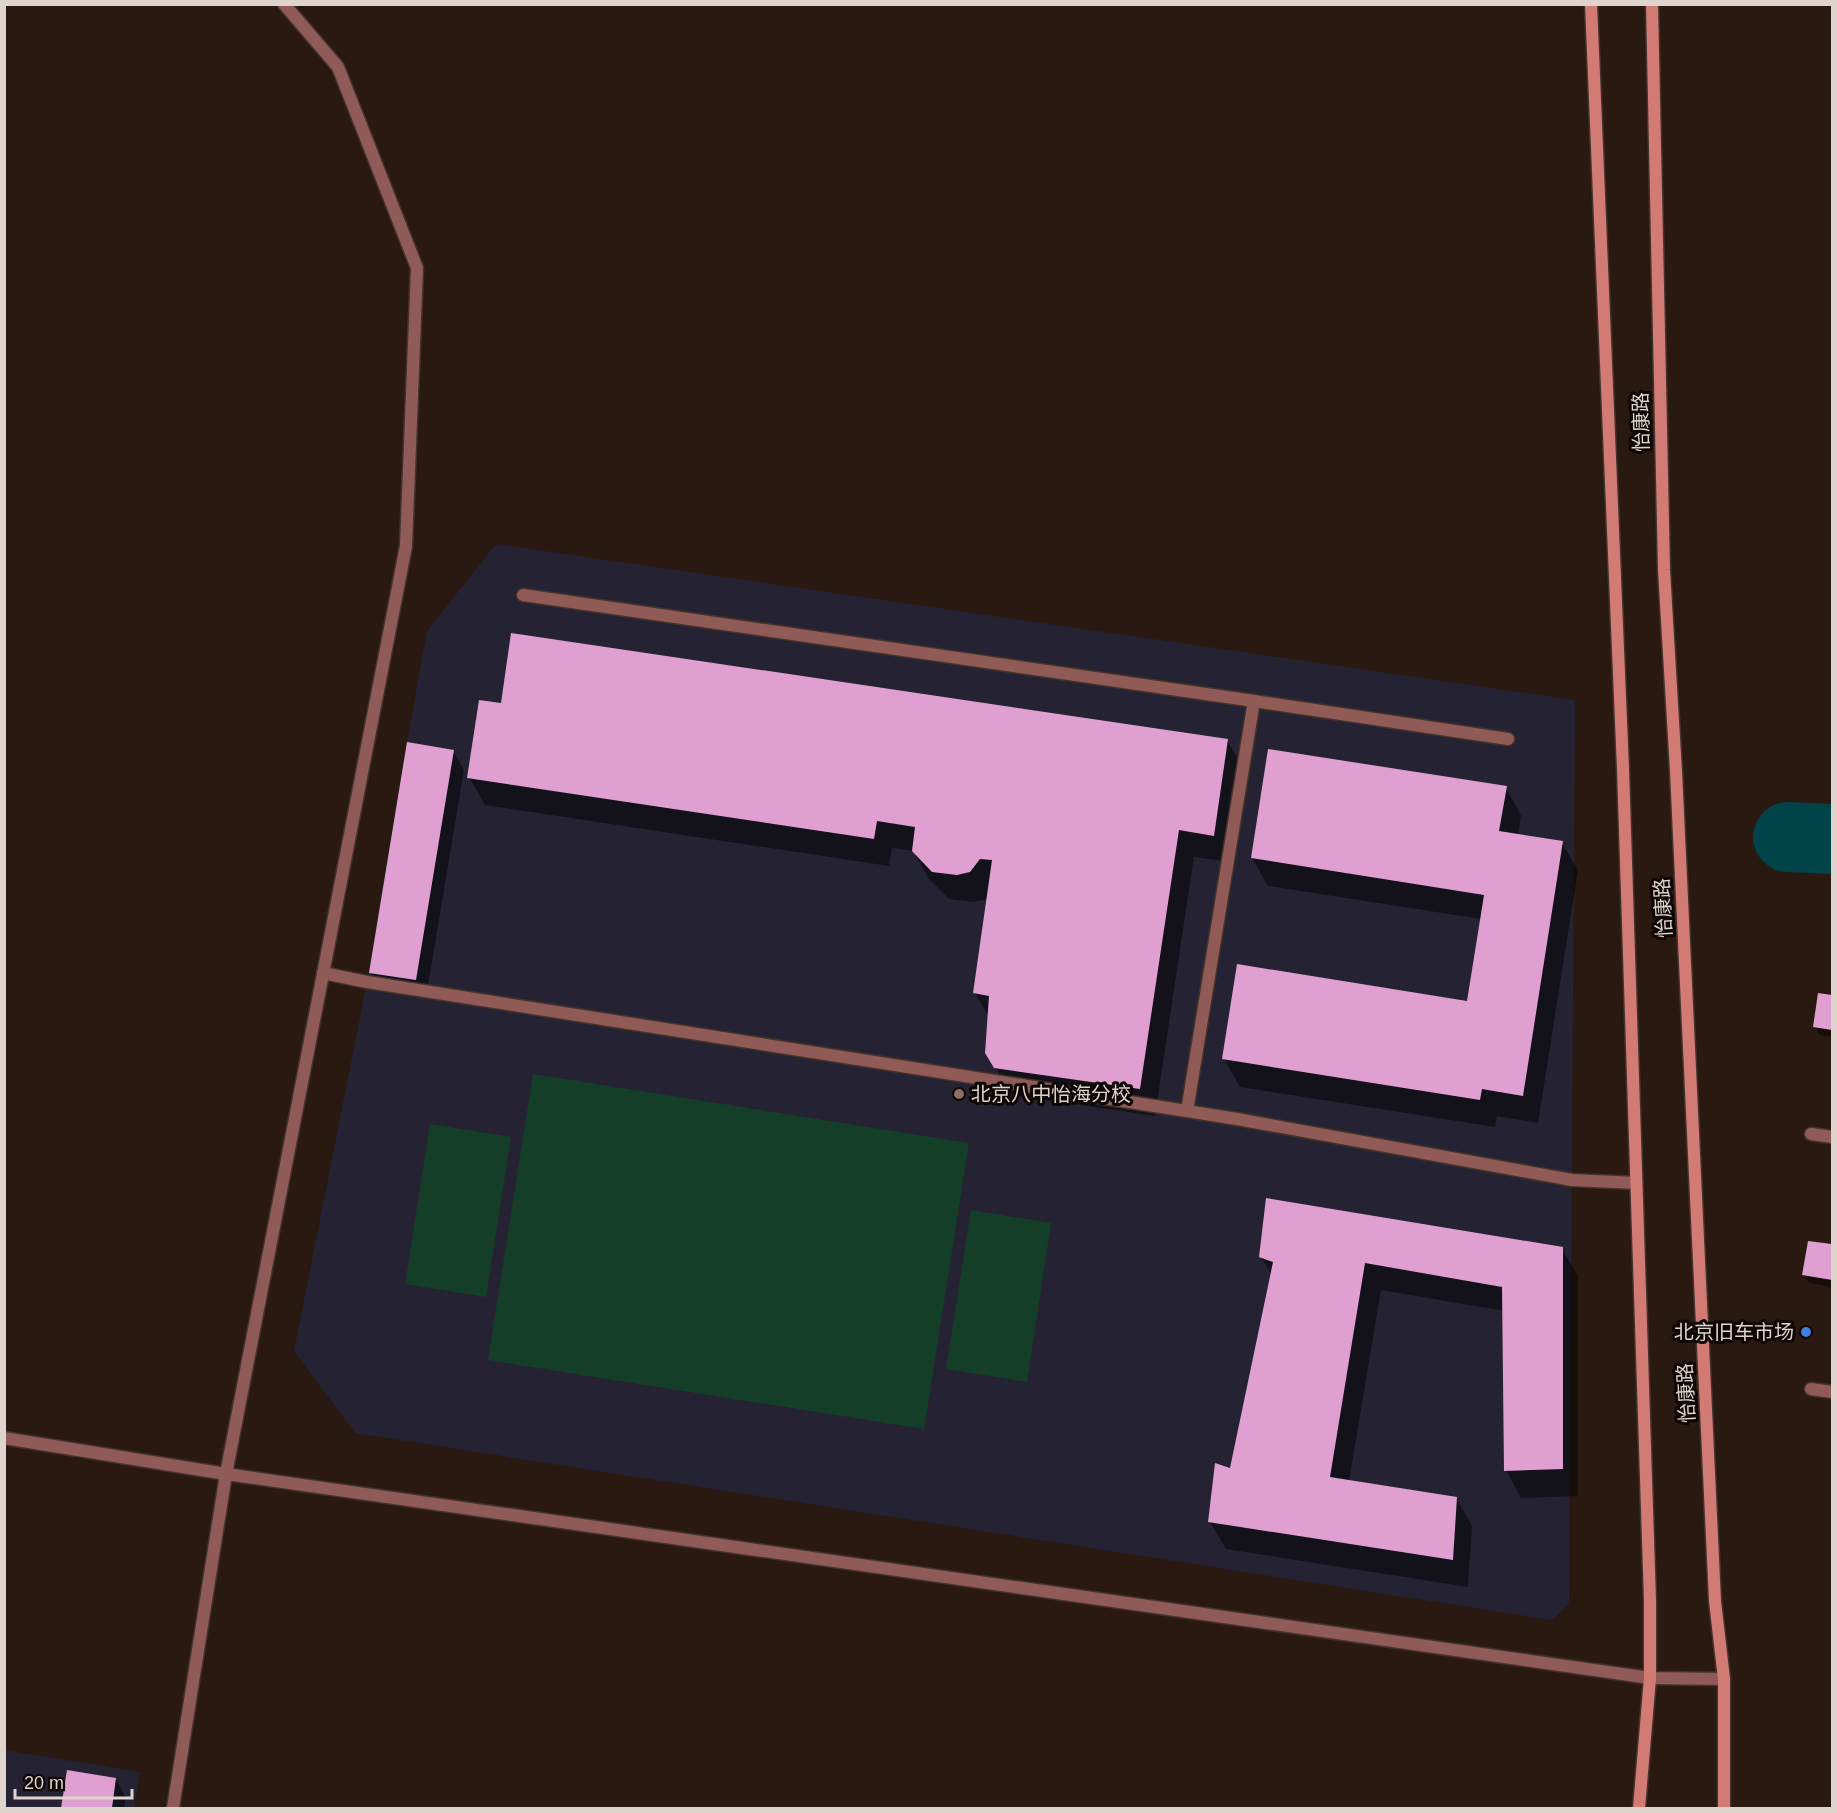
<svg xmlns="http://www.w3.org/2000/svg" width="1837" height="1813" viewBox="0 0 1837 1813" font-family="Arial,'Noto Sans SC',sans-serif">
<style>
.education{fill:#252333}
.green{fill:#153e28}
.shadow{fill:#0007}
.lines{fill:none;stroke-linecap:round;stroke-linejoin:round}
.river{stroke:#004348;stroke-width:70}
.building{fill:#e09fd1}
.minor-casing{stroke:#43332a;stroke-width:15}
.tertiary-casing{stroke:#43332a;stroke-width:15}
.secondary-casing{stroke:#43332a;stroke-width:15}
.minor{stroke:#905a56;stroke-width:12}
.tertiary{stroke:#905a56;stroke-width:12}
.secondary{stroke:#d27b75;stroke-width:12}
.education-dot{fill:#8d6e63;stroke:#0d0604;stroke-width:2}
.shop-dot{fill:#3f7fe0;stroke:#0d0604;stroke-width:2}
.labels{text-anchor:middle;dominant-baseline:central;stroke-width:6;stroke-linejoin:round;paint-order:stroke}
.street-label{font-size:20px;fill:#dfd4cd;stroke:#0d0604}
.poi-label{font-size:20px;fill:#dfd4cd;stroke:#0d0604;text-anchor:start}
</style>
<rect width="100%" height="100%" fill="#2a1910"/>
<g class="education">
<path d="M496 544 1575 700 1569 1604 1552 1620 355 1433 294 1351 367 982 407 742 427 631Z"/>
<path d="M4 1750 140 1772 134 1808H5Z"/>
</g>
<g class="green">
<path d="M533 1074 969 1143 924 1429 488 1360Z"/>
<path d="M430 1124 511 1137 486 1297 405 1284Z"/>
<path d="M971 1210 1051 1223 1027 1382 946 1369Z"/>
</g>
<g class="shadow">
<path d="M502 705 1227 740 1243 768 1229 862 1194 857 1155 1116 1012 1095 986 1052 989 1017 975 993 988 899 973 902 949 899 929 879 913 851 892 848 889 866 485 805 469 777Z"/>
<path d="M453 751 464 770 426 998 381 991 370 972Z"/>
<path d="M1506 788 1521 815 1518 836 1562 843 1578 870 1538 1123 1497 1116 1495 1127 1240 1087 1224 1059 1468 1002 1481 919 1268 886 1252 858Z"/>
<path d="M1820 995 1832 997V1037L1820 1035 1815 1026Z"/>
<path d="M1809 1242 1832 1246V1287L1809 1283 1804 1275Z"/>
<path d="M1562 1249 1578 1276V1496L1521 1498 1506 1470 1504 1311 1381 1290 1349 1481 1456 1498 1472 1526 1468 1587 1226 1549 1210 1522 1231 1469 1272 1276 1261 1257Z"/>
<path d="M69 1772 116 1779 126 1798 124 1808H63Z"/>
</g>
<g class="lines">
<path class="river" d="M1788 837 1832 839"/>
</g>
<g class="building">
<path d="M511 633 1228 739 1214 836 1179 830 1140 1089 994 1068 985 1053 989 996 973 993 992 860 980 859 970 872 957 875 932 872 912 851 915 827 877 821 874 839 467 778 479 700 501 703Z"/>
<path d="M407 742 454 750 416 980 369 973Z"/>
<path d="M1268 749 1507 786 1499 831 1563 841 1523 1096 1482 1089 1480 1100 1222 1059 1237 964 1467 1001 1484 895 1251 858Z"/>
<path d="M1818 993 1832 995V1030L1813 1027Z"/>
<path d="M1266 1198 1563 1247V1469L1504 1471 1502 1287 1365 1263 1330 1477 1457 1497 1453 1560 1208 1522 1215 1463 1230 1468 1273 1262 1259 1257Z"/>
<path d="M1808 1241 1832 1244V1280L1802 1275Z"/>
<path d="M67 1770 116 1778 112 1808H61Z"/>
</g>
<g class="lines">
<g class="minor-casing">
<g id="minor">
<path d="M523 595 1254 701 1187 1111"/>
<path d="M1254 701 1508 739"/>
<path d="M323 973 367 982 1237 1119 1572 1180 1636 1183"/>
<path d="M1811 1134 1832 1137"/>
<path d="M1811 1389 1832 1392"/>
</g>
</g>
<g class="tertiary-casing">
<g id="tertiary">
<path d="M4 1438 226 1474 1650 1678 1724 1679"/>
<path d="M173 1808 226 1474 406 546 417 268 338 67 284 4"/>
</g>
</g>
<g class="secondary-casing">
<g id="secondary">
<path d="M1591 4 1623 769 1650 1601V1678L1639 1808"/>
<path d="M1652 4 1664 570 1676 771 1715 1601 1724 1679V1808"/>
</g>
</g>
<use href="#minor" class="minor"/>
<use href="#tertiary" class="tertiary"/>
<use href="#secondary" class="secondary"/>
</g>
<circle class="education-dot" cx="959" cy="1094" r="6"/>
<circle class="shop-dot" cx="1806" cy="1332" r="6"/>
<g class="labels">
<g class="street-label">
<text transform="translate(1641 422) rotate(-91)">怡康路</text>
<text transform="translate(1663 908) rotate(-93)">怡康路</text>
<text transform="translate(1686 1393) rotate(-93)">怡康路</text>
</g>
<g class="poi-label">
<text x="971" y="1094">北京八中怡海分校</text>
<text x="1794" y="1332" text-anchor="end">北京旧车市场</text>
</g>
</g>
<rect width="1837" height="1813" fill="none" stroke="#dfd4cd" stroke-width="12"/>
<path d="M15 1789v9h117v-9" fill="none" stroke="#dfd4cd" stroke-width="3"/>
<text x="24" y="1789" font-size="18" fill="#dfd4cd" stroke="#0d0604" stroke-width="4.5" paint-order="stroke">20 m</text>
</svg>
